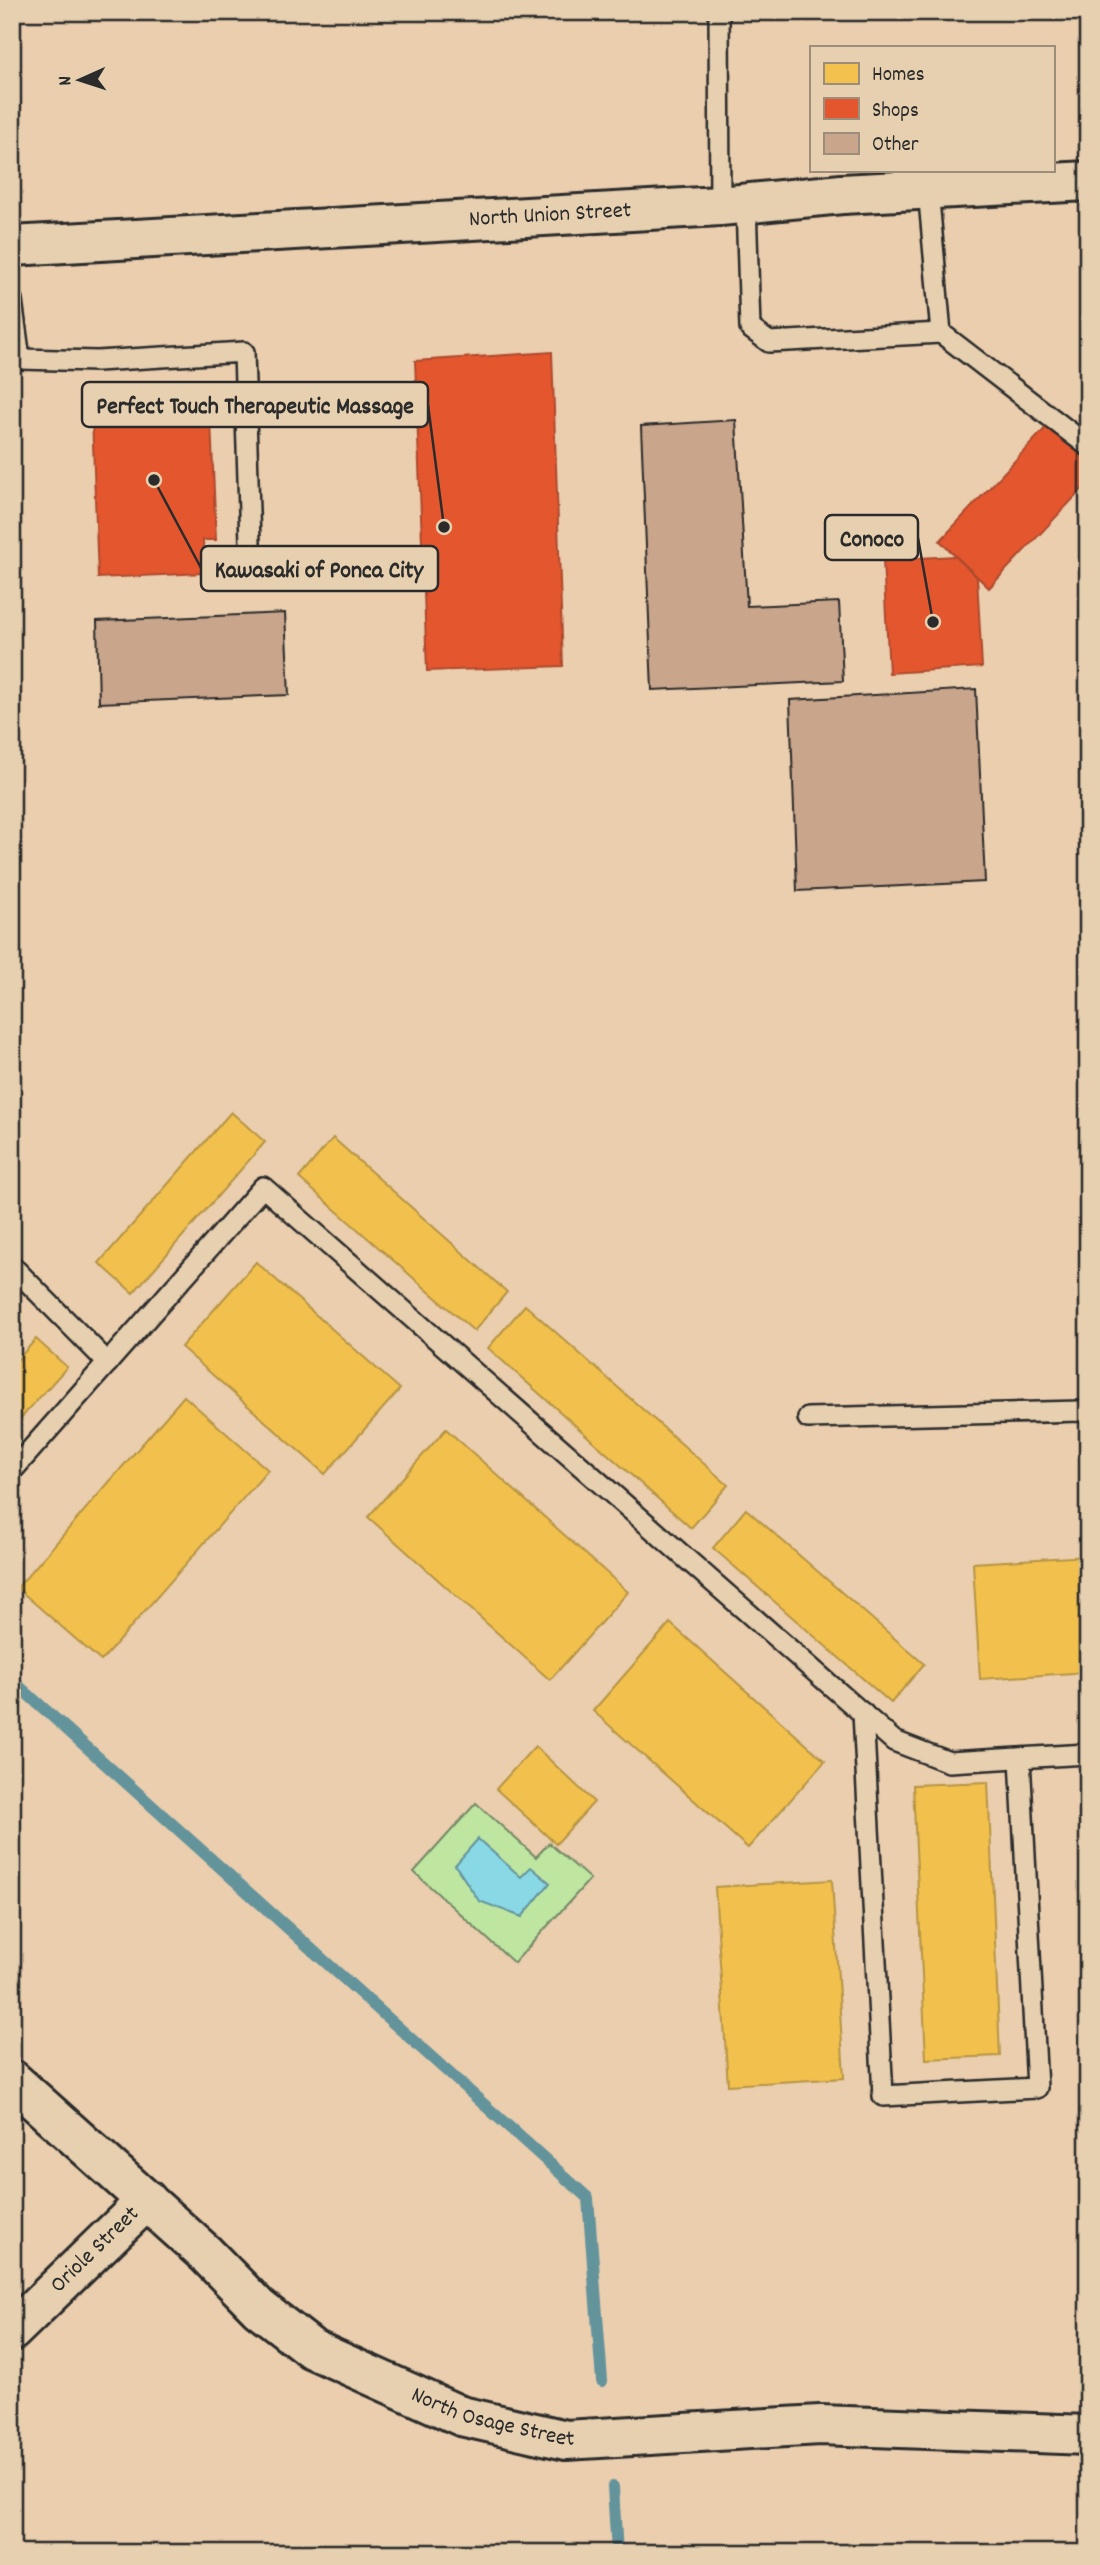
<svg xmlns="http://www.w3.org/2000/svg" width="1100" height="2565" viewBox="0 0 1100 2565" font-family="Dekko,sans-serif">
<style>
.green{fill:#bee6a1;stroke:#748866;stroke-width:2}
.water{fill:#89d8e5;stroke:#63939b;stroke-width:2}
.homes{fill:#f2c14e;stroke:#b69444;stroke-width:2}
.shops{fill:#e4572e;stroke:#ac4a2d;stroke-width:2}
.lines{fill:none;stroke-linecap:round;stroke-linejoin:round}
.stream{stroke:#63939b;stroke-width:12}
.building{fill:#c9a58b;stroke:#2b2b2b;stroke-width:2}
.service-casing{stroke:#2b2b2b;stroke-width:24}
.minor-casing{stroke:#2b2b2b;stroke-width:44}
.tertiary-casing{stroke:#2b2b2b;stroke-width:44}
.secondary-casing{stroke:#2b2b2b;stroke-width:44}
.service{stroke:#e7d0b0;stroke-width:19}
.minor{stroke:#e7d0b0;stroke-width:38}
.tertiary{stroke:#e7d0b0;stroke-width:38}
.secondary{stroke:#e7d0b0;stroke-width:38}
.labels{text-anchor:middle;dominant-baseline:central;stroke-width:7;stroke-linejoin:round;paint-order:stroke}
.street-label{font-size:23px;fill:#2b2b2b;stroke:#e7d0b0}
.leader{fill:none;stroke:#2b2b2b;stroke-width:2.5}
.callout-dot{fill:#2b2b2b;stroke:#e7d0b0;stroke-width:2.5}
.callout{fill:#e7d0b0;stroke:#2b2b2b;stroke-width:2.5}
.callout-label{font-size:24px;text-anchor:middle;font-weight:bold;fill:#2b2b2b}
</style>
<rect width="100%" height="100%" fill="#eaceae"/>
<filter id="ink" filterUnits="userSpaceOnUse"><feTurbulence type="fractalNoise" baseFrequency=".0143" numOctaves="2"/><feDisplacementMap in="SourceGraphic" scale="14" xChannelSelector="R" yChannelSelector="G"/><feConvolveMatrix kernelMatrix="1 2 1 2 8 2 1 2 1" color-interpolation-filters="sRGB"/></filter>
<g filter="url(#ink)">
<path class="green" d="M476 1803 536 1857 549 1843 590 1879 514 1963 414 1872Z"/>
<path class="water" d="M478 1839 521 1877 531 1867 550 1883 522 1917 479 1901 455 1865Z"/>
<g class="homes">
<path d="M231 1112 265 1142 133 1293 99 1263Z"/>
<path d="M333 1138 507 1292 474 1331 299 1178Z"/>
<path d="M256 1262 400 1389 325 1474 181 1347Z"/>
<path d="M525 1305 728 1485 691 1528 488 1348Z"/>
<path d="M36 1339 67 1367 12 1428V1366Z"/>
<path d="M184 1396 268 1470 101 1661 17 1588Z"/>
<path d="M446 1429 628 1592 550 1680 368 1517Z"/>
<path d="M746 1509 924 1664 891 1703 713 1548Z"/>
<path d="M1088 1556V1672L980 1679 973 1563Z"/>
<path d="M670 1623 825 1761 748 1848 593 1711Z"/>
<path d="M535 1746 594 1802 556 1844 496 1789Z"/>
<path d="M988 1782 1000 2056 926 2059 913 1785Z"/>
<path d="M832 1880 844 2078 728 2085 715 1887Z"/>
</g>
<g class="shops">
<path d="M552 352 563 666 427 671 415 361Z"/>
<path d="M198 386 199 420H211L216 540H203L204 573 98 578 91 390Z"/>
<path d="M1051 422 1088 457V483L989 588 940 541Z"/>
<path d="M955 556 977 577 982 667 889 673 883 560Z"/>
</g>
<g class="lines">
<g class="stream">
<path d="M12 1680 588 2198 602 2381"/>
<path d="M613 2487 617 2553"/>
</g>
</g>
<g class="building">
<path d="M736 420 747 606 839 602 843 681 652 690 641 426Z"/>
<path d="M285 613 289 695 99 703 97 621Z"/>
<path d="M976 689 985 882 797 891 790 700Z"/>
</g>
<g class="lines">
<g class="service-casing">
<g id="service">
<path d="M719 12 720 206"/>
<path d="M928 189 941 333 1088 446"/>
<path d="M746 204 750 328 769 342 941 333"/>
<path d="M12 300 20 359 97 361 244 352 250 543"/>
<path d="M12 1266 108 1363"/>
<path d="M808 1418 1081 1411 1088 1413"/>
<path d="M12 1471 263 1187 894 1741 949 1762 1088 1754"/>
<path d="M863 1713 883 2096 1037 2088 1020 1758"/>
</g>
</g>
<g class="minor-casing">
<g id="minor">
<path id="s1" d="M12 2080 206 2254 259 2308 312 2349 461 2416 566 2440 820 2425 1088 2435"/>
<path id="s2" d="M12 2331 147 2200"/>
</g>
</g>
<g class="tertiary-casing">
<path id="tertiary" d="M842 194 1088 181"/>
</g>
<g class="secondary-casing">
<g id="secondary">
<path id="s3" d="M12 246 720 206 842 194"/>
</g>
</g>
<use href="#service" class="service"/>
<use href="#minor" class="minor"/>
<use href="#tertiary" class="tertiary"/>
<use href="#secondary" class="secondary"/>
</g>
</g>
<g class="labels">
<g class="street-label">
<text stroke="none"><textPath href="#s3" startOffset="539">North Union Street</textPath></text>
<text stroke="none"><textPath href="#s2" startOffset="116">Oriole Street</textPath></text>
<text stroke="none"><textPath href="#s1" startOffset="598">North Osage Street</textPath></text>
</g>
</g>
<path class="leader" d="M444 527L428 405M933 622L918 538M154 480L201 568"/>
<g class="callout-dot">
<circle cx="444" cy="527" r="7"/>
<circle cx="933" cy="622" r="7"/>
<circle cx="154" cy="480" r="7"/>
</g>
<g class="callout">
<rect x="82" y="382" width="346" height="45" rx="7"/>
<rect x="825" y="515" width="93" height="45" rx="7"/>
<rect x="201" y="546" width="237" height="45" rx="7"/>
</g>
<g class="callout-label">
<text x="255" y="413">Perfect Touch Therapeutic Massage</text>
<text x="872" y="546">Conoco</text>
<text x="319" y="577">Kawasaki of Ponca City</text>
</g>
<rect width="1100" height="2565" fill="none" stroke="#e7d0b0" stroke-width="42"/>
<rect x="21" y="21" width="1058" height="2523" fill="none" stroke="#2b2b2b" stroke-width="2.5" filter="url(#ink)"/>
<rect x="810" y="46" width="245" height="126" fill="#e7d0b0" stroke="#9c8e7b" stroke-width="2"/>
<rect x="824" y="63" width="35" height="21" fill="#f2c14e" stroke="#9c8e7b" stroke-width="2"/>
<text x="872" y="80" font-size="21" fill="#2b2b2b">Homes</text>
<rect x="824" y="98" width="35" height="21" fill="#e4572e" stroke="#9c8e7b" stroke-width="2"/>
<text x="872" y="116" font-size="21" fill="#2b2b2b">Shops</text>
<rect x="824" y="133" width="35" height="21" fill="#c9a58b" stroke="#9c8e7b" stroke-width="2"/>
<text x="872" y="150" font-size="21" fill="#2b2b2b">Other</text>
<g transform="translate(80 80) rotate(267)" stroke="#e7d0b0" stroke-width="5" paint-order="stroke">
<path d="M0-5L12 26L0 18L-12 26Z" fill="#2b2b2b"/>
<text y="-10" font-size="19" font-weight="bold" text-anchor="middle" fill="#2b2b2b">N</text>
</g>
</svg>
